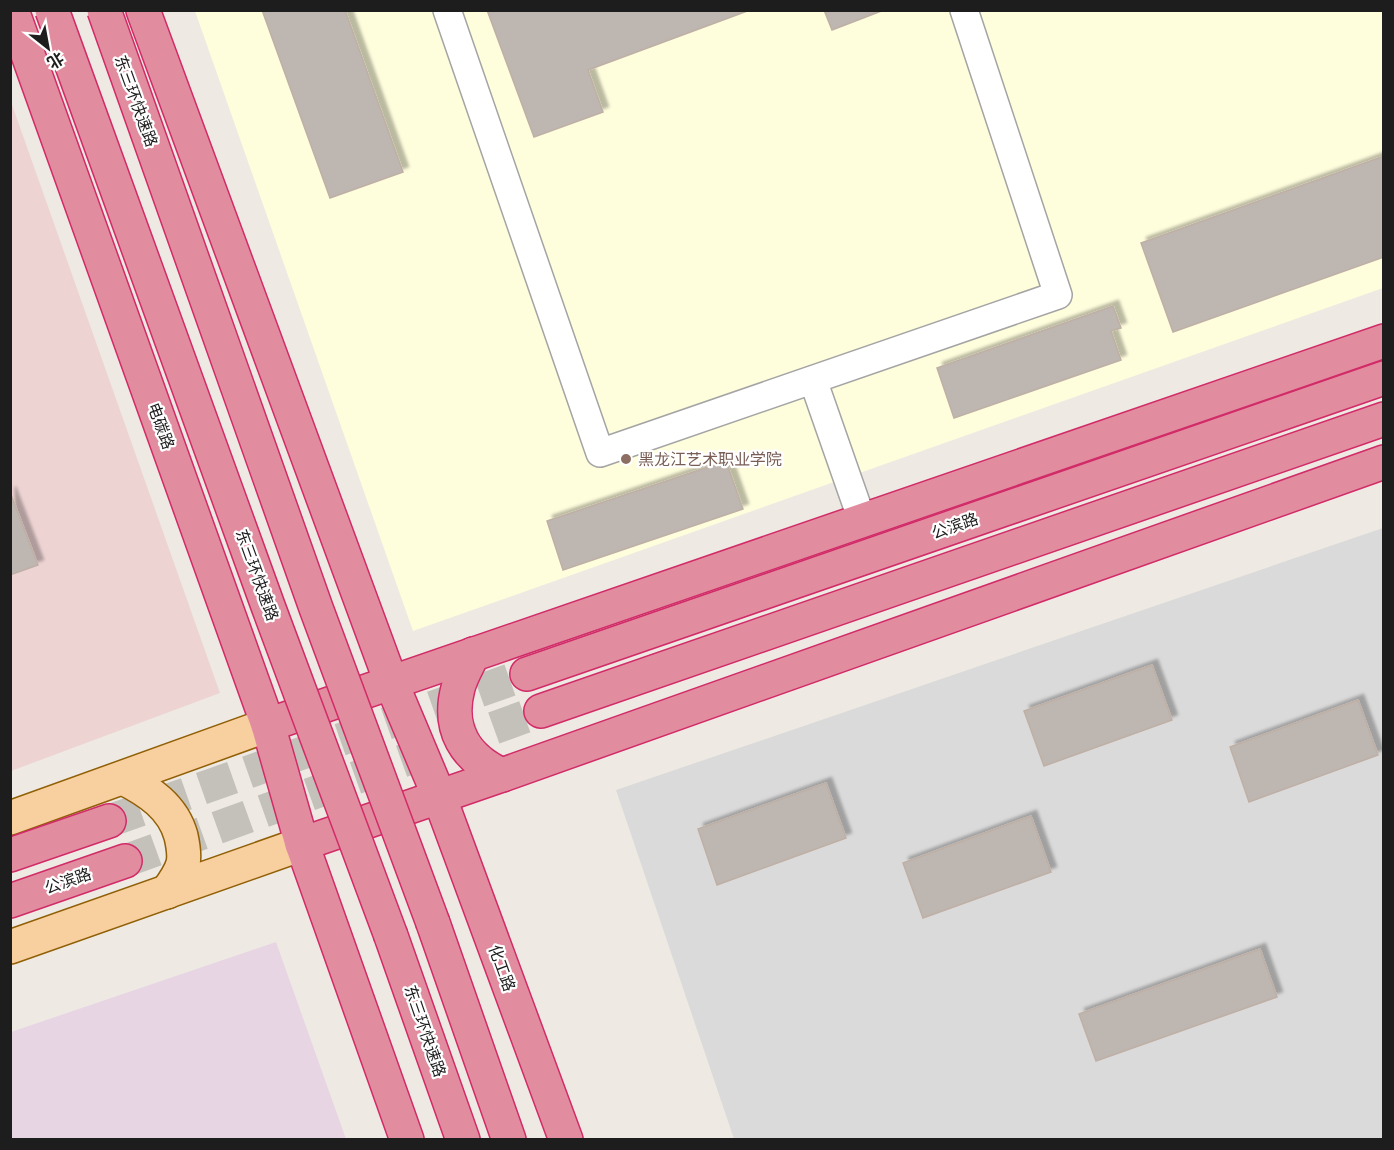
<svg xmlns="http://www.w3.org/2000/svg" width="1394" height="1150" viewBox="0 0 1394 1150" font-family="Roboto,'Noto Sans SC',sans-serif">
<style>
.residential{fill:#dbdada}
.commercial{fill:#eed3d3}
.industrial{fill:#e7d5e4}
.education{fill:#fefddc}
.building{fill:#beb6b0;stroke:#bfb0a6;stroke-width:1.5;filter:url(#shadow)}
.lines{fill:none;stroke-linecap:round;stroke-linejoin:round}
.highway-tunnel{stroke:#c4c1bb;stroke-width:33;stroke-dasharray:33 16;stroke-linecap:butt}
.minor-casing{stroke:#a4a4a4;stroke-width:30}
.major-casing{stroke:#905f06;stroke-width:36}
.highway-casing{stroke:#d12b68;stroke-width:36}
.minor{stroke:#fff;stroke-width:27}
.major{stroke:#f8cf9e;stroke-width:33}
.highway{stroke:#e28d9f;stroke-width:33}
.highway-bridge-casing{stroke:#d12b68;stroke-width:36;stroke-linecap:butt}
.highway-bridge{stroke:#e28d9f;stroke-width:33}
.education-dot{fill:#8d6e63;stroke:#fff;stroke-width:2}
.labels{text-anchor:middle;dominant-baseline:central;stroke-width:4.5;stroke-linejoin:round;paint-order:stroke}
.street-label{font-size:16px;fill:#1d1d1d;stroke:#fff}
.education-label{font-size:16px;fill:#785e54;stroke:#fff;text-anchor:start}
</style>
<defs>
<filter id="shadow"><feDropShadow dx="5.5" dy="-5.5" stdDeviation="1.5" flood-color="#0004"/></filter>
</defs>
<rect width="100%" height="100%" fill="#eeeae3"/>
<path class="residential" d="M1383 528V1139H734L616 790Z"/>
<path class="commercial" d="M10 99 220 693 11 771H10Z"/>
<path class="industrial" d="M276 942 346 1139H11V1032Z"/>
<path class="education" d="M195 11H1383V288L413 631Z"/>
<g class="building">
<path d="M262 10H345L403 172 330 198Z"/>
<path d="M487 10H750L588 70 603 112 534 137Z"/>
<path d="M824 10H884L832 30Z"/>
<path d="M1384 156V257L1173 332 1141 243Z"/>
<path d="M1113 306 1121 328 1111 331 1121 360 954 418 937 368Z"/>
<path d="M726 461 743 509 563 570 547 521Z"/>
<path d="M10 492 38 565 10 575Z"/>
<path d="M1152 665 1172 720 1044 766 1024 711Z"/>
<path d="M1358 700 1378 755 1249 802 1230 747Z"/>
<path d="M826 783 846 838 717 885 698 829Z"/>
<path d="M1031 816 1051 872 923 918 903 863Z"/>
<path d="M1260 949 1277 997 1096 1061 1079 1014Z"/>
</g>
<g class="lines">
<g class="highway-tunnel">
<path d="M109 821 527 674"/>
<path d="M125 861 541 711"/>
</g>
<g class="minor-casing">
<g id="minor">
<path d="M447 10 600 453 1058 295 964 10"/>
<path d="M813 380 862 520"/>
</g>
</g>
<g class="major-casing">
<g id="major">
<path d="M123 778C149 791 173 807 181 836 183 845 185 855 183 864 180 874 173 884 167 892"/>
<path d="M10 818 268 725"/>
<path d="M10 947 302 844"/>
</g>
</g>
<g class="highway-casing">
<g id="highway">
<path d="M12 10 268 725 302 844 407 1140"/>
<path d="M143 10 391 682 439 796 566 1140"/>
<path d="M473 654C468 665 461 676 458 688 447 729 465 758 502 775"/>
<path d="M527 674 1384 378"/>
<path d="M541 711 1384 419"/>
<path d="M268 725 1384 341"/>
<path d="M302 844 502 775 1384 462"/>
<path d="M10 855 109 821"/>
<path d="M10 901 125 861"/>
<path d="M433 923 509 1140"/>
<path d="M391 936 463 1140"/>
</g>
</g>
<use href="#minor" class="minor"/>
<use href="#major" class="major"/>
<use href="#highway" class="highway"/>
<g class="highway-bridge-casing">
<g id="highway-bridge">
<path d="M52 10 268 606 391 936"/>
<path d="M104 10 316 608 433 923"/>
</g>
</g>
<use href="#highway-bridge" class="highway-bridge"/>
</g>
<circle class="education-dot" cx="626" cy="459" r="6"/>
<g class="labels">
<g class="street-label">
<text transform="translate(136 101) rotate(70)">东三环快速路</text>
<text transform="translate(161 426) rotate(70)">电碳路</text>
<text transform="translate(955 526) rotate(-19)">公滨路</text>
<text transform="translate(257 575) rotate(70)">东三环快速路</text>
<text transform="translate(68 881) rotate(-19)">公滨路</text>
<text transform="translate(502 968) rotate(70)">化工路</text>
<text transform="translate(425 1031) rotate(71)">东三环快速路</text>
</g>
<g class="education-label">
<text x="638" y="459">黑龙江艺术职业学院</text>
</g>
</g>
<rect width="1394" height="1150" fill="none" stroke="#1d1d1d" stroke-width="24"/>
<g transform="translate(48 48) rotate(149)" stroke="#ffffff" stroke-width="4.5" paint-order="stroke">
<path d="M0-4.5L10 22L0 15L-10 22Z" fill="#1d1d1d"/>
<text y="-9" font-size="16" font-weight="bold" text-anchor="middle" fill="#1d1d1d">北</text>
</g>
</svg>
